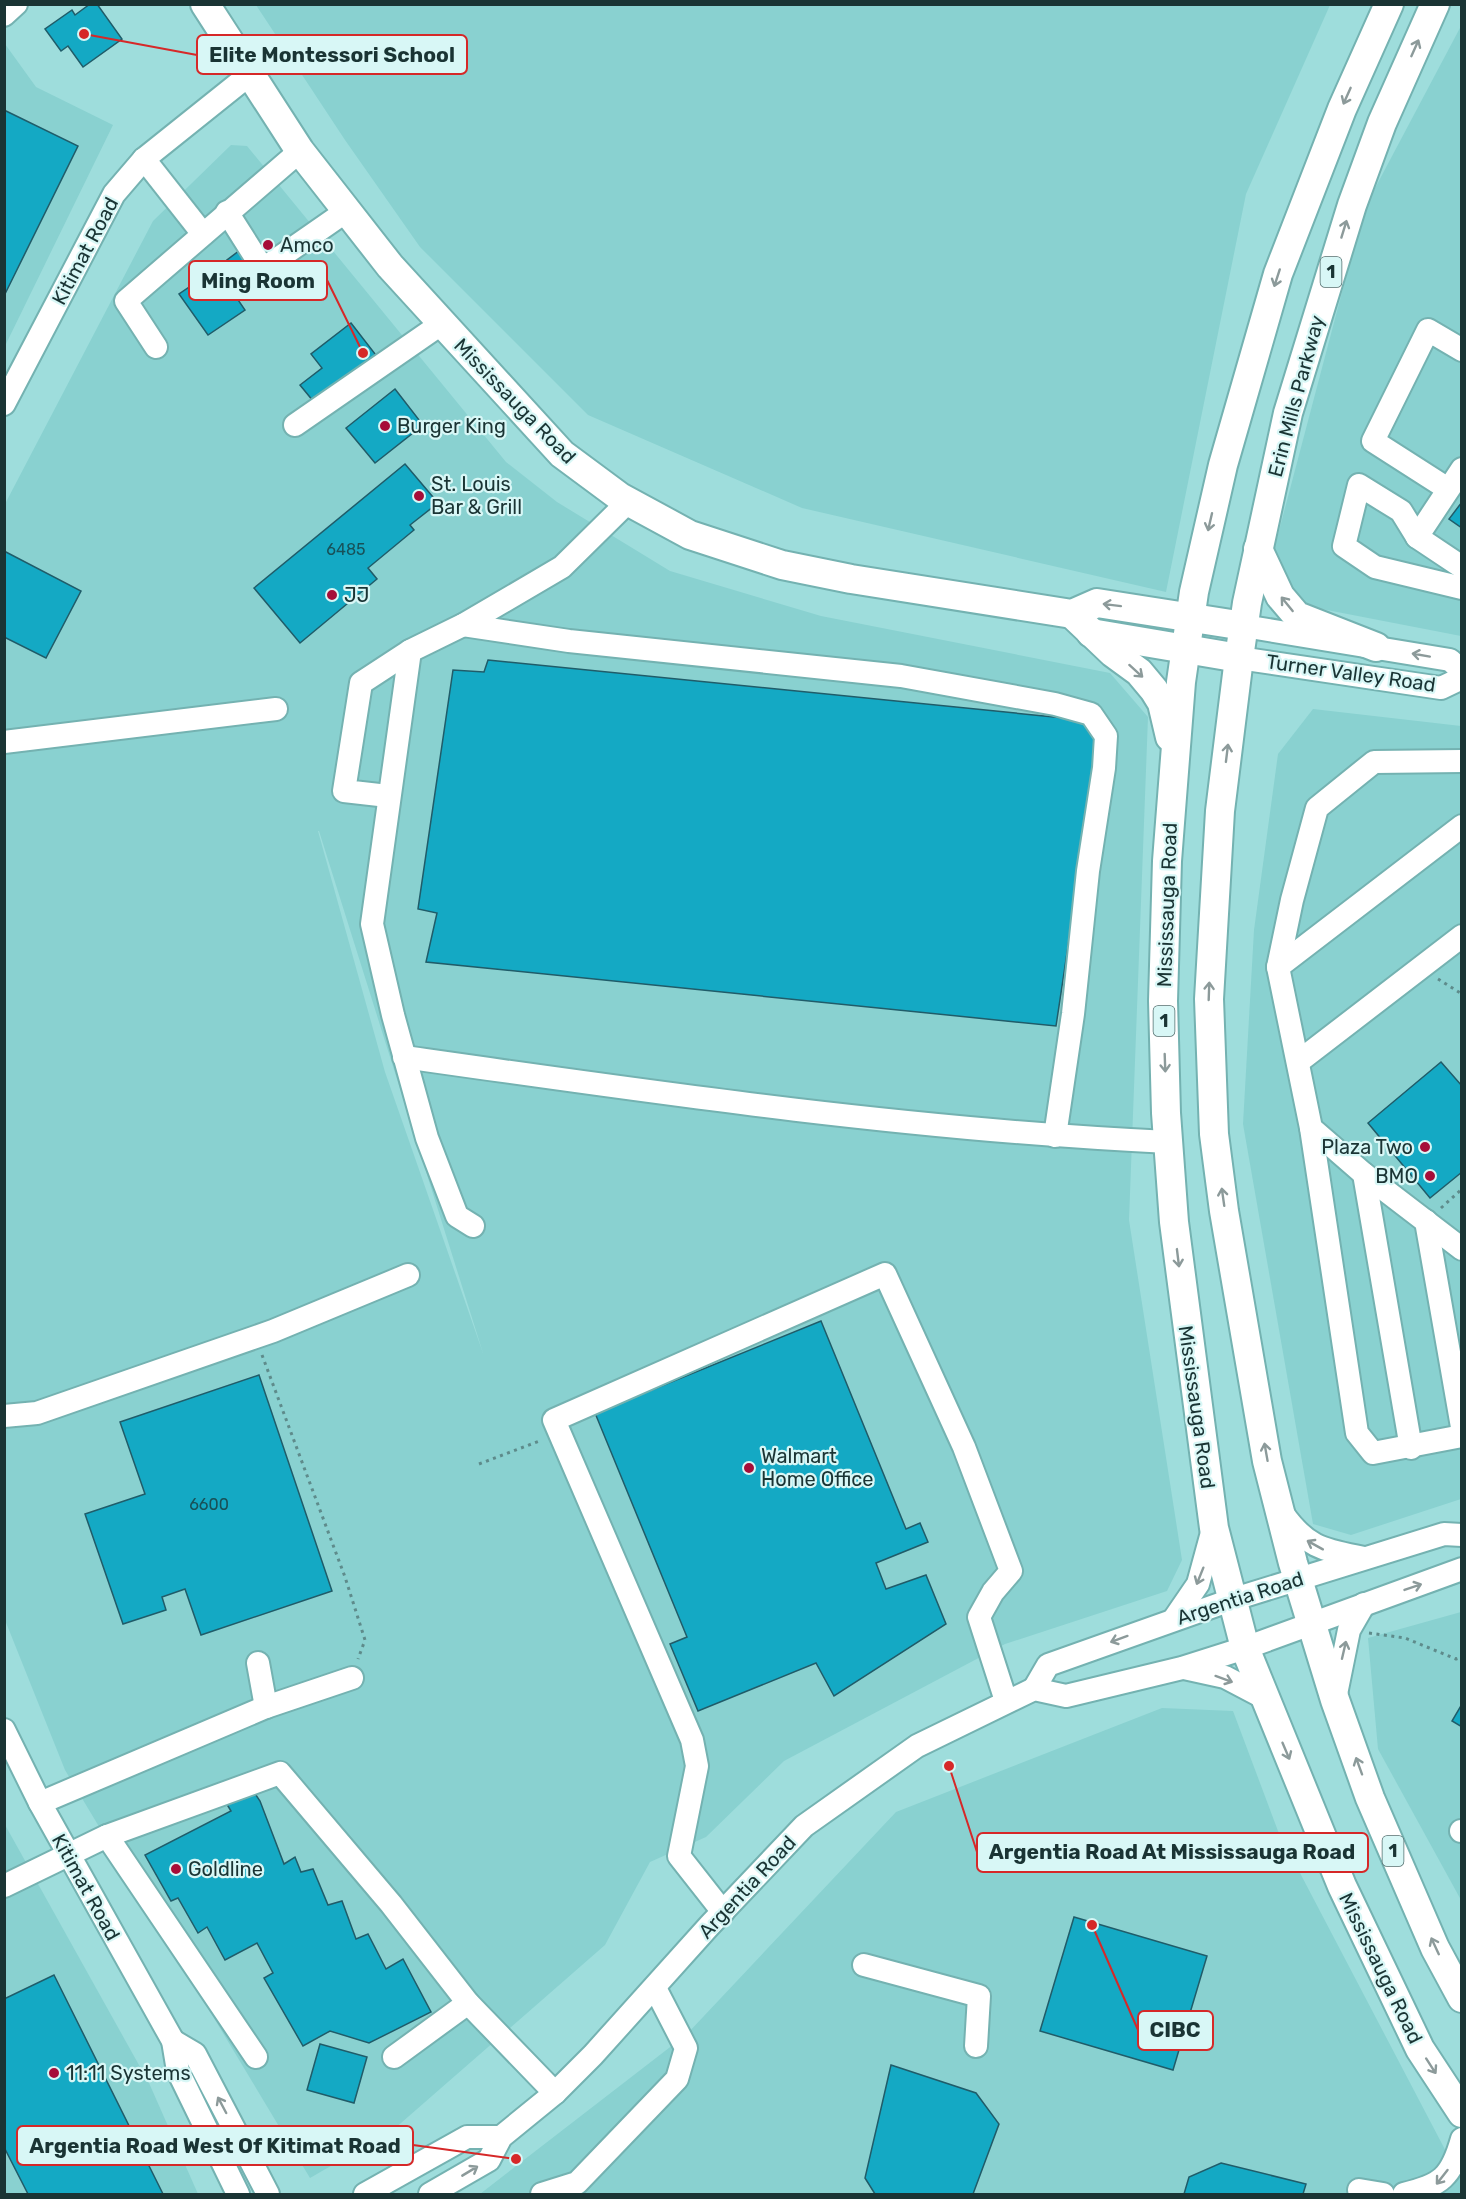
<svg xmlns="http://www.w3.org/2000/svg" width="1466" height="2199" viewBox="0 0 1466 2199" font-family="Rubik,sans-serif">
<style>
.built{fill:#89d1d0;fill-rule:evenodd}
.building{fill:#14a9c4;stroke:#205c69;stroke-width:1.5}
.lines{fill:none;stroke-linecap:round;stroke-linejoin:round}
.minor-casing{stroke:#74b2b1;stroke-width:26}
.major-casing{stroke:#74b2b1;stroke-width:32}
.path{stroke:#5e8b8b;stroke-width:3;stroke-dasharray:3 4.5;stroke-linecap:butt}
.minor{stroke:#fff;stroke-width:22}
.major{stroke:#fff;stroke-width:28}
.oneway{stroke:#8c9a9a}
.poi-dot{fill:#a60d38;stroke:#d8f7f6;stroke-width:2}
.labels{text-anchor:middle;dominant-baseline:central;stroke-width:4.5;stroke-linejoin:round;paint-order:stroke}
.number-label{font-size:16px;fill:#185158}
.shield{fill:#d8f7f6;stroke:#536e6e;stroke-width:1.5}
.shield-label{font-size:18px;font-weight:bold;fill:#1a3434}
.poi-label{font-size:20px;fill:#1a3434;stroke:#d8f7f6;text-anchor:start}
.street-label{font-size:20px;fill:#1a3434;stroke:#d8f7f6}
.leader{fill:none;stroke:#d62828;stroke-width:2}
.callout-dot{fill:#d62828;stroke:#d8f7f6;stroke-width:2}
.callout{fill:#d8f7f6;stroke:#d62828;stroke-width:2}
.callout-label{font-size:21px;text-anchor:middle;font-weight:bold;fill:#1a3434}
</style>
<rect width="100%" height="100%" fill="#9edddc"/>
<g class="built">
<path d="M256 5H1330L1246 194 1166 592 802 508 588 415 420 247 345 140Z"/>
<path d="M1461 26V636L1301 605 1271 561 1364 209Z"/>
<path d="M5 44 36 87 113 125 5 346Z"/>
<path d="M231 145 247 146 506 462 557 502 670 571 821 616 1110 673 1148 717 1129 1220 1182 1560 1167 1591 1005 1644 784 1761 706 1837 650 1862 605 1945 393 2130 310 2178 65 1770 5 1620V504L153 221ZM318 831H319L483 1353 385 1072Z"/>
<path d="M1313 709 1461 726V1499L1351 1535 1313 1524 1243 1124 1254 930 1278 754Z"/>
<path d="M1461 1612V1900L1378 1749 1368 1638Z"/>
<path d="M1162 1708 1233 1711 1278 1831 1462 2182 1461 2194H480L687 2034 896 1812Z"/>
<path d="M4 1823 149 2083 198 2194H5Z"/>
</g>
<g class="building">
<path d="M90 4H97L122 39 83 67 68 46 61 51 45 29 72 10 75 15Z"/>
<path d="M4 110 78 146 4 296Z"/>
<path d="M240 250 258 273 245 283 227 260Z"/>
<path d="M204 277 220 300 232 291 245 310 208 335 179 294Z"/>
<path d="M351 323 379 359 318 407 300 385 322 368 311 354Z"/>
<path d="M395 389 423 425 375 463 346 428Z"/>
<path d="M405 464 438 503 410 525 414 530 368 568 377 579 300 643 254 588Z"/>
<path d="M1462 502V528L1449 519Z"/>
<path d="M4 551 81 591 46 658 4 637Z"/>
<path d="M488 660 1084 720 1099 741 1056 1026 426 962 437 913 418 909 453 670 484 672Z"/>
<path d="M1441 1062 1462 1086V1172L1430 1198 1368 1123Z"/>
<path d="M821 1321 906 1529 920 1523 928 1542 876 1563 886 1589 926 1575 946 1624 834 1696 816 1663 698 1711 670 1644 687 1637 595 1413Z"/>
<path d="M259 1375 332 1591 201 1635 185 1589 162 1597 166 1610 123 1624 85 1514 145 1494 120 1422Z"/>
<path d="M1462 1704V1727L1452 1721Z"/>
<path d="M247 1791 256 1795 260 1801 284 1864 295 1857 301 1872 313 1869 328 1905 342 1901 356 1939 368 1934 386 1969 403 1959 431 2012 369 2043 330 2031 303 2046 264 1978 273 1973 257 1943 225 1960 207 1927 198 1933 178 1898 171 1901 145 1855 231 1811 225 1801Z"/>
<path d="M1074 1917 1207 1956 1173 2070 1040 2031Z"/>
<path d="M54 1975 163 2194H28L4 2147V1999Z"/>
<path d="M320 2044 367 2057 354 2103 307 2090Z"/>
<path d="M891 2065 976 2093 999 2124 973 2194H875L865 2178Z"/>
<path d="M1221 2163 1306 2184 1303 2194H1184L1189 2177Z"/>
</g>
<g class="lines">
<g class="minor-casing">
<g id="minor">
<path d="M4 15 16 4"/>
<path d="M144 159 203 234"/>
<path d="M227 212 263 269 345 212"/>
<path d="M156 347 126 301 300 151"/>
<path d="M4 404 114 194 144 159 249 75"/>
<path d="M295 425 441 324"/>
<path d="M1462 469 1417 537 1462 567"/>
<path d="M1448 489 1373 441 1428 330 1462 350"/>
<path d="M1417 537 1401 511 1359 485 1344 546 1375 567 1462 588"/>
<path d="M463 625 569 641 901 676 1055 704 1091 714 1106 736 1104 768 1088 871 1073 1014 1055 1136"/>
<path d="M1244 626 1450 660 1462 671"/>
<path d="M1239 658 1441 688 1462 678"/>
<path d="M4 742 276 709"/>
<path d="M1462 761 1374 762 1317 808 1292 900 1278 967 1311 1128 1364 1174 1462 1249"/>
<path d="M388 796 344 791 361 683 410 651"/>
<path d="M1278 967 1462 826"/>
<path d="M404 1057C657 1093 912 1130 1168 1142"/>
<path d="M1298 1062 1462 936"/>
<path d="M1311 1128 1357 1433 1373 1453 1462 1436"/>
<path d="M1364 1174 1411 1448"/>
<path d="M1426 1221 1462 1427"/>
<path d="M473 1226 457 1216 427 1138 393 1015 372 924 410 651 463 625 562 567 628 502"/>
<path d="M4 1416 37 1413 273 1331 408 1275"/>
<path d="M1283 1514C1308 1549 1325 1550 1364 1558"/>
<path d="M1174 1619 1198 1584 1213 1529"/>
<path d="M258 1663 266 1707"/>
<path d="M1184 1668 1225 1677 1263 1697"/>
<path d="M1034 1689 1048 1665 1231 1600 1444 1534 1462 1535"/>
<path d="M1335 1699 1349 1630 1364 1604"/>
<path d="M4 1730 40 1803 173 2041 178 2071 238 2194"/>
<path d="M40 1803 266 1707 352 1678"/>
<path d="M1461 1831H1462"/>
<path d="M107 1836 256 2057"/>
<path d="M4 1886 107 1836 280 1773 391 1904 468 2003 555 2093"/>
<path d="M723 1912 679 1856 697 1766 692 1740 554 1420 885 1274 964 1447 1011 1571 993 1592 979 1617 1006 1701"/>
<path d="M864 1965 979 1996 976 2046"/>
<path d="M173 2041 195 2054 268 2194"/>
<path d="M394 2057 468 2003"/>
<path d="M1359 2190 1383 2194"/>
<path d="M365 2194 467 2137H501"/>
<path d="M430 2194 489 2160 501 2137 555 2093 593 2055 709 1926 804 1826 917 1746 1034 1689 1066 1696 1182 1668 1245 1648 1462 1569"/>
<path d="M542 2194 577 2183 677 2079 686 2048 655 1988"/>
<path d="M1404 2194C1441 2185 1451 2178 1462 2139"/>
</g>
</g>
<g class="major-casing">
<g id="major">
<path d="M205 4 300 151 390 266 562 454 620 497 690 535 782 565 851 579 1072 614 1097 603 1244 626"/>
<path d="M1389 4 1342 109 1278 274 1223 465 1194 592 1181 682 1167 861 1163 1001 1166 1113 1174 1222 1214 1528 1245 1648 1342 1886 1420 2049 1462 2113"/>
<path d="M1435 4 1382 123 1352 205 1288 413 1247 603 1239 658 1220 811 1209 999 1214 1134 1224 1211 1267 1461 1293 1563 1335 1700 1370 1798 1435 1948 1462 1998"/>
<path d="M1258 549 1280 596 1297 616 1376 647"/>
<path d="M1072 614 1113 653 1139 672 1154 690 1162 703 1170 737"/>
<path d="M1091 633 1239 658"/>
</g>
</g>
<g class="path">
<path d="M1438 979 1462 994"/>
<path d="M1441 1208 1462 1189"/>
<path d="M262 1355 345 1577 365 1640 358 1659"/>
<path d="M479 1464 542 1440"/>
<path d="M1369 1633 1405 1638 1456 1659 1462 1657"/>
</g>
<use href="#minor" class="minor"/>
<use href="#major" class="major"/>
</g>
<defs><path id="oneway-shaft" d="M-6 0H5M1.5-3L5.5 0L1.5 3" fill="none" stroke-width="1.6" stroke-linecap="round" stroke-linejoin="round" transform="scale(1.5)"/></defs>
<g class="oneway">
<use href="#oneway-shaft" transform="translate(1415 48) rotate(-66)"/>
<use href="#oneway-shaft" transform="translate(1347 96) rotate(114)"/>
<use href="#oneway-shaft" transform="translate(1344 229) rotate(-73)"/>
<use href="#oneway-shaft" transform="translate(1277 278) rotate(108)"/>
<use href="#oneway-shaft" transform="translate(1210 522) rotate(103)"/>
<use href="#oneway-shaft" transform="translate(1287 604) rotate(-129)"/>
<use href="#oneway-shaft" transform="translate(1112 605) rotate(-173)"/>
<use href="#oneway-shaft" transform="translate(1421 655) rotate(-170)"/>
<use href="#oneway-shaft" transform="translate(1136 671) rotate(42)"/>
<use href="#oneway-shaft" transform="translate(1227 753) rotate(-83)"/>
<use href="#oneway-shaft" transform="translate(1209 991) rotate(-88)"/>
<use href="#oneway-shaft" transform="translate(1165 1063) rotate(88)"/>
<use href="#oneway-shaft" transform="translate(1223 1197) rotate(-98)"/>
<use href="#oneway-shaft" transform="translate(1178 1258) rotate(83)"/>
<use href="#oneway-shaft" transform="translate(1266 1452) rotate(-100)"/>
<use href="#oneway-shaft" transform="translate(1315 1545) rotate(-151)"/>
<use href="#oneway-shaft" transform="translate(1200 1576) rotate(112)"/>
<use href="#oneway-shaft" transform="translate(1413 1587) rotate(-19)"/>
<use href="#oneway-shaft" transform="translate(1119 1639) rotate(160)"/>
<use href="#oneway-shaft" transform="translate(1344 1650) rotate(-77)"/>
<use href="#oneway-shaft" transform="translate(1224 1679) rotate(20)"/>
<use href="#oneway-shaft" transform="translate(1286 1751) rotate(67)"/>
<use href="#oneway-shaft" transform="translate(1359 1766) rotate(-110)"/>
<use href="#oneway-shaft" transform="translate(1435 1946) rotate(-115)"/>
<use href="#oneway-shaft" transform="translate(1431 2066) rotate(57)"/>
<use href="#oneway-shaft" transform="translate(222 2105) rotate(-118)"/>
<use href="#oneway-shaft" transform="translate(470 2171) rotate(-31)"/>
<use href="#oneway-shaft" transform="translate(1442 2177) rotate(128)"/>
</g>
<g class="poi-dot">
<circle cx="268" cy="245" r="6"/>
<circle cx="385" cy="426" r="6"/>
<circle cx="419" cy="496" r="6"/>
<circle cx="332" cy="595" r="6"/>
<circle cx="1425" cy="1147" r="6"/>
<circle cx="1430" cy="1176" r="6"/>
<circle cx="749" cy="1468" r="6"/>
<circle cx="176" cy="1869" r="6"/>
<circle cx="54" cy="2073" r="6"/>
</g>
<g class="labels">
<g class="number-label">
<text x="346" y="549">6485</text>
<text x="209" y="1504">6600</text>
</g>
<g class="shield">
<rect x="1320.5" y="257" width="21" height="30" rx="4.5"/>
<rect x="1153.5" y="1006" width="21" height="30" rx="4.5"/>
<rect x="1382.5" y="1836" width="21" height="30" rx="4.5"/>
</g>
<g class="shield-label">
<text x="1331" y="272">1</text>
<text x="1164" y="1021">1</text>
<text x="1393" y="1851">1</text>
</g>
<g class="poi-label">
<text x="280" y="245">Amco</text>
<text x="397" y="426">Burger King</text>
<text x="431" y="484">St. Louis<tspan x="431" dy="23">Bar &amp; Grill</tspan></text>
<text x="344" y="595">JJ</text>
<text x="1413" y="1147" text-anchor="end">Plaza Two</text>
<text x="1418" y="1176" text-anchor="end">BMO</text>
<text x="761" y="1456">Walmart<tspan x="761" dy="23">Home Office</tspan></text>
<text x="188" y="1869">Goldline</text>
<text x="66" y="2073">11:11 Systems</text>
</g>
<g class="street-label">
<text transform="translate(85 251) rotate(-62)">Kitimat Road</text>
<text transform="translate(1296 396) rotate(-75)">Erin Mills Parkway</text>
<text transform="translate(515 401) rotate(46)">Mississauga Road</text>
<text transform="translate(1351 673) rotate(8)">Turner Valley Road</text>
<text transform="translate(1167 905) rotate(-88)">Mississauga Road</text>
<text transform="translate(1197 1407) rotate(82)">Mississauga Road</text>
<text transform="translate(1240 1598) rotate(-18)">Argentia Road</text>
<text transform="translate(86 1887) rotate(61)">Kitimat Road</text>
<text transform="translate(747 1887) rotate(-47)">Argentia Road</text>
<text transform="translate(1381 1968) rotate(64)">Mississauga Road</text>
</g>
</g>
<path class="leader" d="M84 34L197 55M363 353L327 280M949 1766L977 1852M1092 1925L1138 2030M516 2159L413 2145"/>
<g class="callout-dot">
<circle cx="84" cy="34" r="6"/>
<circle cx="363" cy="353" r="6"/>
<circle cx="949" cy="1766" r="6"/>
<circle cx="1092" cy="1925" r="6"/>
<circle cx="516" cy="2159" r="6"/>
</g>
<g class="callout">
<rect x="197" y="35" width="270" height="39" rx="6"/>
<rect x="189" y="261" width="138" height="39" rx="6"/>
<rect x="977" y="1833" width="391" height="39" rx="6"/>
<rect x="1138" y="2011" width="75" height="39" rx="6"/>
<rect x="17" y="2126" width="396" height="39" rx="6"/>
</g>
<g class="callout-label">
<text x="332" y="62">Elite Montessori School</text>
<text x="258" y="288">Ming Room</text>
<text x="1172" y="1859">Argentia Road At Mississauga Road</text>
<text x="1175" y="2037">CIBC</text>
<text x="215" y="2153">Argentia Road West Of Kitimat Road</text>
</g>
<rect width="1466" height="2199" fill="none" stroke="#1a3434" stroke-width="12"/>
</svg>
